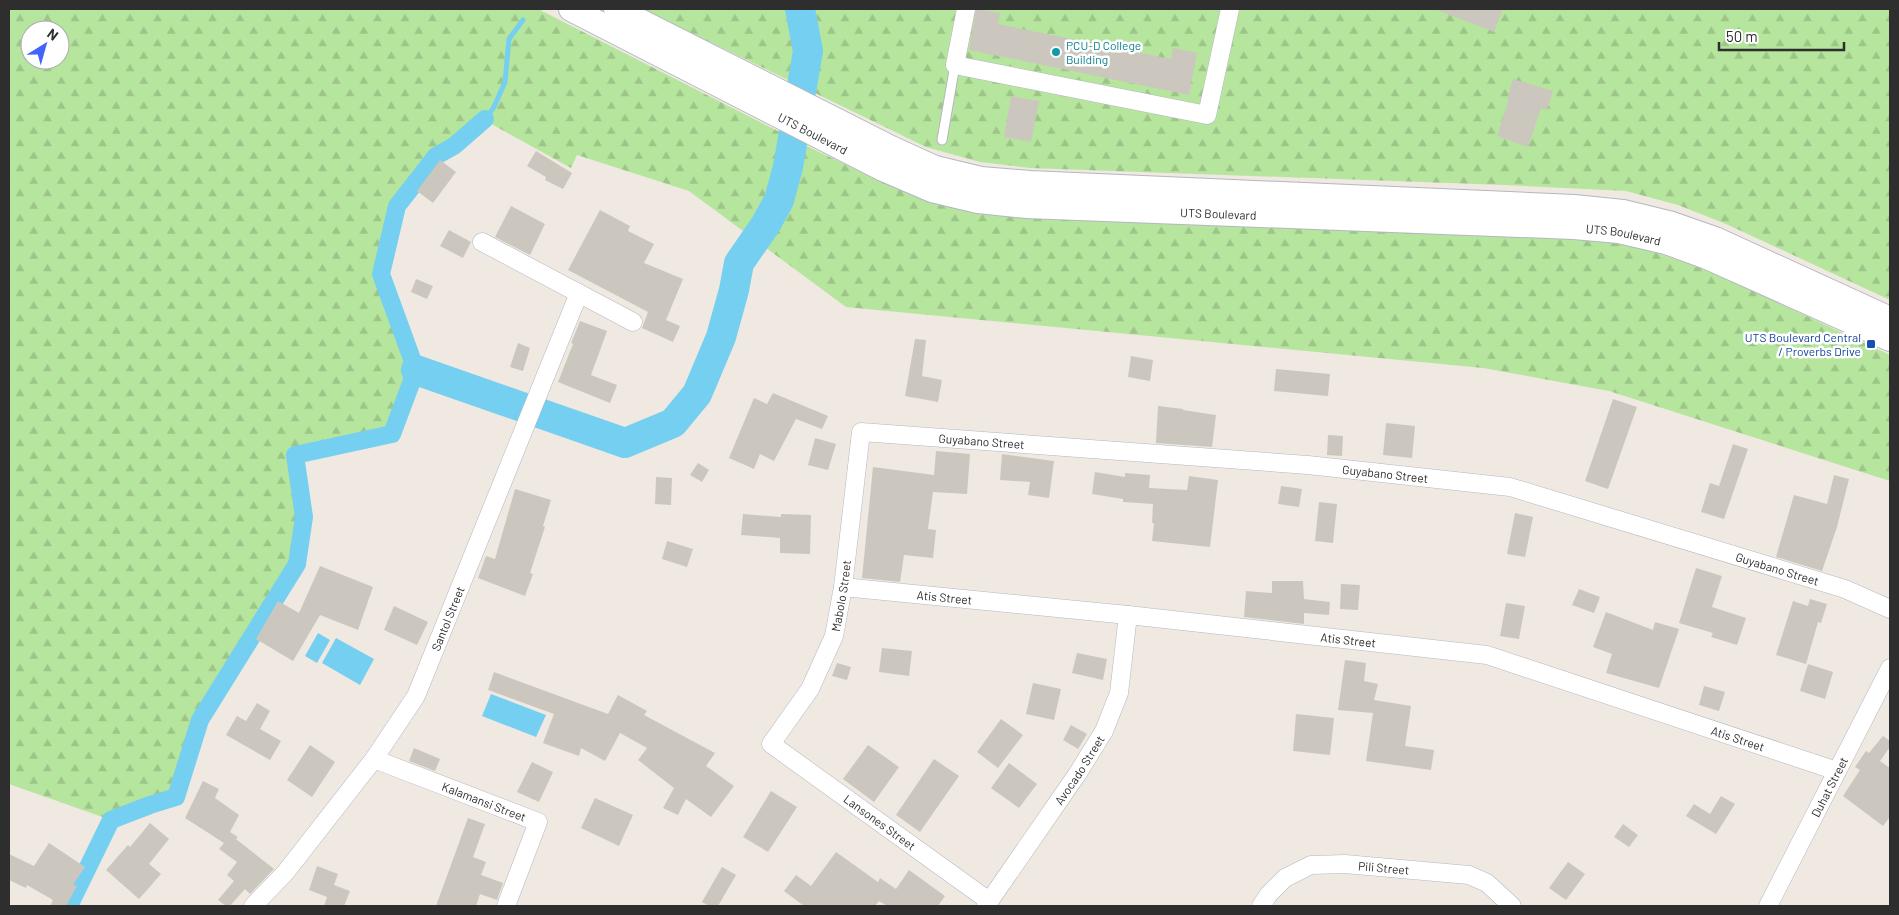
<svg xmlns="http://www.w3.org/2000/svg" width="1899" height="915" viewBox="0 0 1899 915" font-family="Barlow,sans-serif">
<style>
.forest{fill:url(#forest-firs);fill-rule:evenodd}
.water{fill:#75cff0}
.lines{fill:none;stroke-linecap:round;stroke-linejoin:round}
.stream{stroke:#75cff0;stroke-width:5}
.canal{stroke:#75cff0;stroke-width:18}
.river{stroke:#75cff0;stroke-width:30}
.building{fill:#cbc7bf}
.service-casing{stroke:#b4b7c1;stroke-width:11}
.minor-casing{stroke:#b4b7c1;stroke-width:19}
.secondary-casing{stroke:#b4b7c1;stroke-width:26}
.service{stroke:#fff;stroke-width:9}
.minor{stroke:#fff;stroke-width:18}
.secondary{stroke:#fff;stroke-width:24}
.culture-dot{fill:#0f9aa8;stroke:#fff;stroke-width:2}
.transit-dot{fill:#1a4fb4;stroke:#fff;stroke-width:2}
.labels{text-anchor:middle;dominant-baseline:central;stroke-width:5;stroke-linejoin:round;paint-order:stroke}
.culture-label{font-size:12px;fill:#0d838f;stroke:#fff;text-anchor:start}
.street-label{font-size:12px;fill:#2e2e2e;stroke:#fff}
.transit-label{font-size:12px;fill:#164399;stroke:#fff;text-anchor:end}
</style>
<defs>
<pattern id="forest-firs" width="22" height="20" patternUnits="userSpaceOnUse" patternTransform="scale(1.25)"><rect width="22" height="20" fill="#b6e59e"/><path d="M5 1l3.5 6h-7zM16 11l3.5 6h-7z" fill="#9dc588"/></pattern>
</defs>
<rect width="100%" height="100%" fill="#efe9e1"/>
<g class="forest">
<path d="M9 9H538L811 148 878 180 930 200 1026 216 1595 240C1659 248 1714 273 1772 300 1811 318 1851 337 1890 355V481L1609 391 1483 368 846 307 689 191 577 155 571 168 484 120 454 146 436 157 397 206 381 274 416 370 392 434 295 455 304 517 297 564 200 720 176 797 150 805 111 820 9 784ZM30 30H60V60H30Z"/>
<path d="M642 9H1890V300L1726 224 1678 205 1626 191 1504 185 1030 168 980 162 926 147Z"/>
</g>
<g class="water">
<path d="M318 633 330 640 317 663 305 656Z"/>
<path d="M336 638 374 659 360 685 322 663Z"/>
<path d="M491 694 546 715 536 737 482 716Z"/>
</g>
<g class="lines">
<path class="stream" d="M485 119 494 107 505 82 509 39 523 20"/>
<path class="canal" d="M69 906 111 820 150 805 176 797 200 720 297 564 304 517 295 455 392 434 416 370 381 274 397 206 436 156 454 146 485 119"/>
<path class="river" d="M416 370 625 443 673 423 697 394 721 337 734 290 739 263 766 224 779 200 788 167 808 51 800 9"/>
</g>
<g class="building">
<path d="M976 9 1000 13 998 24 1171 59 1173 48 1197 53 1189 95 969 50Z"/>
<path d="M1437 9H1503L1494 32 1437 10Z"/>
<path d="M1513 79 1553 91 1547 110 1541 108 1528 147 1497 136 1509 99H1507Z"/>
<path d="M1011 96 1039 101 1031 142 1004 137Z"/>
<path d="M536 151 572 173 563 189 545 180 546 177 527 166Z"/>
<path d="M440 160 456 172 433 203 417 191Z"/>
<path d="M511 206 545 224 530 255 495 237Z"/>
<path d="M600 210 630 226 628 231 654 244 644 263 683 279 666 320 680 326 673 342 642 328 648 312 568 270Z"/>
<path d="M449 230 471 242 463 258 440 246Z"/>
<path d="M416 279 433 286 427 299 411 292Z"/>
<path d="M580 321 607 331 591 375 617 385 610 403 558 382 573 344 571 343Z"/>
<path d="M915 339 926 340 922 376 942 380 938 402 905 396Z"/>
<path d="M518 343 530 348 523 371 510 367Z"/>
<path d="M1131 356 1153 360 1150 381 1128 377Z"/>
<path d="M1276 369 1330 374 1328 396 1274 391Z"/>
<path d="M773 393 828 416 822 429 796 419 774 461 760 454 754 469 729 458 754 398 767 404Z"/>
<path d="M1613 399 1637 407 1608 489 1585 481Z"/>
<path d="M1158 406 1183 409V410L1216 415 1212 447 1156 443Z"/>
<path d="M1386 423 1415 426 1412 458 1383 455Z"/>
<path d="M1328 435 1343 436 1342 456 1327 455Z"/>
<path d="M815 438 836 444 828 470 808 465Z"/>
<path d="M1733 444 1748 449 1724 519 1701 512 1710 483 1719 486Z"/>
<path d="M936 451 970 454 967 494 933 492 928 529 936 530 933 558 904 555 900 582 862 578 873 467 934 475Z"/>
<path d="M1002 454 1054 461 1049 498 1028 495 1030 482 1000 480Z"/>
<path d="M698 463 709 470 702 482 690 475Z"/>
<path d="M1095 472 1125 477V473L1150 475 1149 488 1187 490 1189 476 1218 480 1210 547 1152 541 1154 523H1152L1153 504 1123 502V499L1092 494Z"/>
<path d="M1834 475 1849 479 1837 527 1822 571 1776 557 1794 495 1827 504Z"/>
<path d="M656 477 672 478 671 505 655 504Z"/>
<path d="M1281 486 1302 489 1299 507 1278 504Z"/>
<path d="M515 489 551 500 543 526 545 527 530 573 533 574 525 596 478 578 486 556 495 559Z"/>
<path d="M1319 502 1337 504 1333 543 1315 541Z"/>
<path d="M1515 513 1533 517 1525 557 1507 554Z"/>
<path d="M743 514 781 517V514L811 515 810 554 780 553V538L741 535Z"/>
<path d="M667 541 693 549 687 567 662 559Z"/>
<path d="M320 566 373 587 358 630 320 615 293 661 256 639 278 601 299 613Z"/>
<path d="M1696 568 1722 576 1712 607 1746 618 1737 645 1711 637 1713 633 1679 623Z"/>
<path d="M1272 581H1303L1304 599 1330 602 1329 615 1304 613V624L1244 617 1246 591 1272 593Z"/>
<path d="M1341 584 1360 585 1358 610 1340 609Z"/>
<path d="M1579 589 1600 597 1594 613 1572 605Z"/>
<path d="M1810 599 1827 604 1821 623 1818 622 1806 664 1776 655 1793 601 1808 606Z"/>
<path d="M1506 603 1525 606 1519 639 1500 636Z"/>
<path d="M394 606 428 622 417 645 384 630Z"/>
<path d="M1606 612 1653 630 1655 622 1679 629 1659 688 1606 673 1612 654 1593 647Z"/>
<path d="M882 648 912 651 909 676 879 672Z"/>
<path d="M1077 653 1107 659 1103 680 1072 673Z"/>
<path d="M1345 660 1366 663 1364 681 1378 684 1374 700 1411 706 1405 746 1434 750 1431 770 1366 761 1373 713 1338 710Z"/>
<path d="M837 663 851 667 847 680 832 676Z"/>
<path d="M1808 664 1833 672 1825 699 1800 691Z"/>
<path d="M494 672 608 714 618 695 647 711 644 715 715 753 706 766 734 786 711 817 686 799 678 815 663 808 674 788 638 760 647 748 620 733 605 761 581 748 579 756 543 743 554 714 488 690Z"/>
<path d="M1033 683 1061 689 1054 720 1026 714Z"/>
<path d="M1704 686 1725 692 1719 711 1699 705Z"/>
<path d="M257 703 270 711 260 729 281 741 270 760 226 735 237 716 246 721Z"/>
<path d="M1296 714 1334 718 1330 755 1293 751Z"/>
<path d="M1001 719 1023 735 998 768 977 752Z"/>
<path d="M1071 725 1087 734 1078 749 1063 740Z"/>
<path d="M1883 736 1890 741V747L1880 761 1890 768V817L1883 826 1843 796 1860 770 1855 767 1866 751 1869 753Z"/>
<path d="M310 745 335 762 312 797 287 780Z"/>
<path d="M868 745 899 767 874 802 843 779Z"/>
<path d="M414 748 440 759 435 771 409 761Z"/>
<path d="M934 759 959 776 920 832 896 815Z"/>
<path d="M532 762 553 772 539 802 517 792Z"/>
<path d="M1009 763 1037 784 1019 808 991 788Z"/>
<path d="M203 781 219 789 215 798 239 815 230 832 238 837 236 839 274 869 250 894 245 889 230 906H226L218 900 234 881 227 875 237 862 219 849 224 843 185 818Z"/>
<path d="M771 791 797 807 768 852 743 837Z"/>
<path d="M1721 796 1735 804 1716 834 1686 816 1694 804 1710 814Z"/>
<path d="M595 798 633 815 619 846 581 828Z"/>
<path d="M468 818 485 824 473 857 486 862 481 875 503 883 497 900 480 894 476 906H436Z"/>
<path d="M150 823 169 839 149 864 161 874 139 899 106 870 128 845 130 847Z"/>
<path d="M1623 824 1638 835 1629 847 1614 837Z"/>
<path d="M49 843 85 867 73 885 77 886 66 906H50L53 900 27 885 26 888 9 880V854L34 866Z"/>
<path d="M836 852 878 882 880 878 896 889 909 870 945 896 938 906H887L879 901 875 906H804L784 891 796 875 811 886Z"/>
<path d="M1568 862 1585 874 1566 900 1549 888Z"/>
<path d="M317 866 338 874 334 885 350 891 344 906H324L327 897 309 890Z"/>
<path d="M722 867 736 875 718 906H709L702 902Z"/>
</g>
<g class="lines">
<g class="service-casing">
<path id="service" d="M942 140 955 65"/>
</g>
<g class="minor-casing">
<g id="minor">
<path d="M966 9 955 65 1207 115 1230 9"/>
<path d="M482 242 633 322"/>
<path id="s1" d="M843 587 1128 615 1487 655 1837 771"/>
<path id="s2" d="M374 759 538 822 506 906"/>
<path id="s3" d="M989 901 771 744 810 689 834 636 843 587 861 432 1308 465 1510 487 1845 589 1890 609"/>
<path id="s4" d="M253 906 285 873 374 759 416 696 579 293"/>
<path id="s5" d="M986 906 1078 773 1104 731 1119 693 1128 615"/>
<path id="s6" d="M1261 906 1269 894 1285 878 1311 865 1345 864 1469 875 1487 883 1512 906"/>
<path id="s7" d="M1768 906 1890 668"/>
</g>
</g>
<g class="secondary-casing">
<g id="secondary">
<path id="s8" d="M571 9 883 169 932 190 978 201 1027 206 1574 227 1619 231 1666 242 1707 257 1890 339"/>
<path d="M616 9 891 148 935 168 981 179 1030 183 1574 207 1623 212 1672 224 1715 239 1890 319"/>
</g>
</g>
<use href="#service" class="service"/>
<use href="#minor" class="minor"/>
<use href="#secondary" class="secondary"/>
</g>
<circle class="culture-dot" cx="1056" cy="52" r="5"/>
<rect class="transit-dot" x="1866" y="339" width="10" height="10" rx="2.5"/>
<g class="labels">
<g class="culture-label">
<text x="1066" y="45">PCU-D College<tspan x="1066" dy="14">Building</tspan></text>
</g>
<g class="street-label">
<text stroke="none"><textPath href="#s8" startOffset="272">UTS Boulevard</textPath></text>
<text stroke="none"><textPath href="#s8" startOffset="692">UTS Boulevard</textPath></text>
<text stroke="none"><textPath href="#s8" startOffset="1098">UTS Boulevard</textPath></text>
<text stroke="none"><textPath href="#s3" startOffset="721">Guyabano Street</textPath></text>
<text stroke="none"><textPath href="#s3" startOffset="1126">Guyabano Street</textPath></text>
<text stroke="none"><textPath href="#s3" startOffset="1531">Guyabano Street</textPath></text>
<text stroke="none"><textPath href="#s3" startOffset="435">Mabolo Street</textPath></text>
<text stroke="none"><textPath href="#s1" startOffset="102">Atis Street</textPath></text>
<text stroke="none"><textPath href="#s4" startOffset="350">Santol Street</textPath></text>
<text stroke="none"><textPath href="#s1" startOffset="508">Atis Street</textPath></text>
<text stroke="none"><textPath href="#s1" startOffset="912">Atis Street</textPath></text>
<text stroke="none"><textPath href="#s5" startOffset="165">Avocado Street</textPath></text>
<text stroke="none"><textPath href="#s7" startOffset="134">Duhat Street</textPath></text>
<text stroke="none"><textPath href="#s2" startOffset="118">Kalamansi Street</textPath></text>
<text transform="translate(880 822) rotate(36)">Lansones Street</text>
<text stroke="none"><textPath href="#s6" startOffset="139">Pili Street</textPath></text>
</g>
<g class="transit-label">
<text x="1861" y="337">UTS Boulevard Central<tspan x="1861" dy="14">/ Proverbs Drive</tspan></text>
</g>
</g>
<rect width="1899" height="915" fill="none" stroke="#2e2e2e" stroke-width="20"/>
<g transform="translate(45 45) rotate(37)"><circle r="24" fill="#ffffff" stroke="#ababab"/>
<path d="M0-4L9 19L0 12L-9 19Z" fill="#4264fb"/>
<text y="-8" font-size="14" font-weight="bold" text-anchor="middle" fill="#2e2e2e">N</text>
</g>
<path d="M1719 42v8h125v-8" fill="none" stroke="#2e2e2e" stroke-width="2.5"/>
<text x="1726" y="42" font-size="15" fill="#2e2e2e" stroke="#ffffff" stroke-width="4" paint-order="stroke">50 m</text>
</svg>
